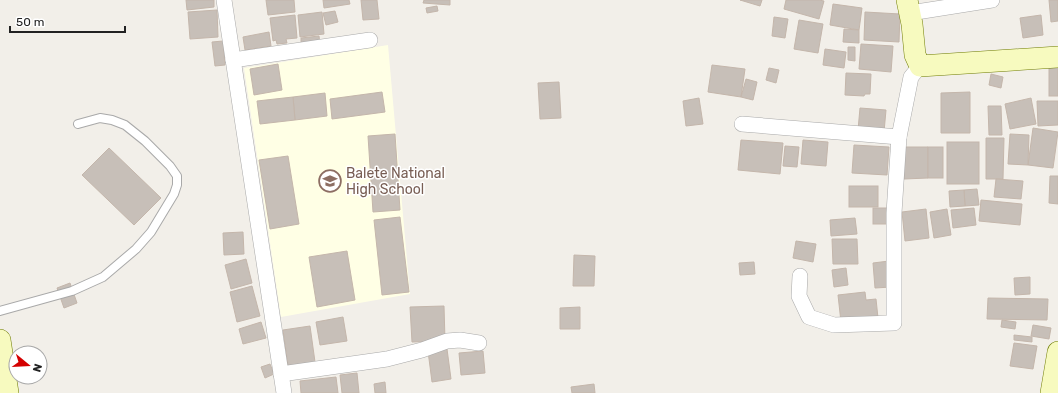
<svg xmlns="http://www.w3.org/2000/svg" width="1058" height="393" viewBox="0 0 1058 393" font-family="Rubik,sans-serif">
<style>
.education{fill:#ffffe5}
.building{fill:#c7bfb8;stroke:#c4b6ab}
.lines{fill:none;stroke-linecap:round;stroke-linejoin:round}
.lane-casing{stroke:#a9a9a9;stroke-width:10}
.street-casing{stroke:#a9a9a9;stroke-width:16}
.secondary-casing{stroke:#707d05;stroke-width:22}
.lane{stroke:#fff;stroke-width:8}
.street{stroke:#fff;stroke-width:15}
.secondary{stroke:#f7fabf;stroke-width:21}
.labels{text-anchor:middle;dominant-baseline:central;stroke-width:3;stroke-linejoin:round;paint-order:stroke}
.education-label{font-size:14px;fill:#785e54;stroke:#fff;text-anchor:start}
</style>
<rect width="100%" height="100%" fill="#f2efe9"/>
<path class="education" d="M388 45 410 294 281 317 244 68Z"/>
<g class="building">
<path d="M186 0H214V7L187 10Z"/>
<path d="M266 0H294L295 12 268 15Z"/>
<path d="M323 0H349L350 4 324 8Z"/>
<path d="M361 0H377L379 19 363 20Z"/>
<path d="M424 0H450V5L423 3Z"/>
<path d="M740 0H762L760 6Z"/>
<path d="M786 0H819L824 1 819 19 784 9Z"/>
<path d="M1049 0H1058V21L1051 22Z"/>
<path d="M833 4 862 8 859 30 830 25Z"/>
<path d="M437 6 438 11 427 13 426 8Z"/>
<path d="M217 10 218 37 190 39 188 12Z"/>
<path d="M335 11 338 22 326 25 323 13Z"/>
<path d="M322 12 324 34 300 37 298 15Z"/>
<path d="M865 12 900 14 899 42 864 40Z"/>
<path d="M295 15 297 38 286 39 287 43 277 44 276 40 273 41 270 18Z"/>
<path d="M1041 15 1043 35 1023 38 1020 18Z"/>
<path d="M774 17 788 19 785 38 772 36Z"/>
<path d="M799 20 823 24 818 53 794 49Z"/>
<path d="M844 29 859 30V43L843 42Z"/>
<path d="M269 32 271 46 245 50 243 37Z"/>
<path d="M319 36 320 45 301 46V38Z"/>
<path d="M223 41 225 65 215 66 212 42Z"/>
<path d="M861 44 893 46 891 72 859 69Z"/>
<path d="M848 47H855V61L848 60Z"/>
<path d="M825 49 846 52 844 68 823 65Z"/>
<path d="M278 64 282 90 254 95 250 69Z"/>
<path d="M712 65 745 69 741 97 708 92Z"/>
<rect x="1049" y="65" width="9" height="31"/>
<path d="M769 68 779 70 776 83 766 80Z"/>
<path d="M846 73 871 74 870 94H865L864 96 845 95Z"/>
<path d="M991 74 1003 77 1001 88 989 85Z"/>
<path d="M746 79 757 82 753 100 741 97Z"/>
<path d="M559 82 561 118 540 119 538 83Z"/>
<path d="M382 92 385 112 332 119 330 99Z"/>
<path d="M970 92V133H941V93Z"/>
<path d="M325 93 327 116 295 120 293 97Z"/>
<path d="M293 97 295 120 260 124 257 101Z"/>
<path d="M699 98 703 124 686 126 683 101Z"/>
<path d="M1031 98 1036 124 1010 129 1005 104Z"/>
<path d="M1037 101H1058V125L1038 126Z"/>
<path d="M988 106H1001L1002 135H989Z"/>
<path d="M860 108 886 110 884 132 858 130Z"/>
<path d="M1033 128 1058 132 1053 168 1028 165Z"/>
<path d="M395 134 400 210 373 212 368 136Z"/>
<path d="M1010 134 1029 135 1028 165 1008 164Z"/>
<path d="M986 138H1004L1003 179H986Z"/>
<path d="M741 140 783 143 780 174 738 170Z"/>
<path d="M803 140 828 142 826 166 801 164Z"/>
<rect x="947" y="142" width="32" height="42"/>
<path d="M854 145 889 147 887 175 852 173Z"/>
<path d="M785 146 799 147 797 167 783 166Z"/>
<path d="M903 147H928V178L904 179Z"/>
<rect x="928" y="147" width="15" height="31"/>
<path d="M109 148 161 198 134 225 82 175Z"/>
<path d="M288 156 299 224 270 229 259 160Z"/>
<path d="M1050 176H1058V204L1049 203Z"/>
<path d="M996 179 1023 181 1021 199 994 197Z"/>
<rect x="849" y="186" width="29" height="21"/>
<path d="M977 189 979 205 965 206 964 190Z"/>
<path d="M964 190 965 206 950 207 949 191Z"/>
<path d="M981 200 1022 204 1020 225 979 221Z"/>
<rect x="873" y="208" width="17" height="16"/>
<path d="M974 208 976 225 953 228 951 210Z"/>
<path d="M926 209 929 238 905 241 902 212Z"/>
<path d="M947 209 951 235 934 238 930 212Z"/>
<path d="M400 217 409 292 382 295 374 220Z"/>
<path d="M855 218 857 234 831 236 830 220Z"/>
<path d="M243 232 244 254 224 255 223 233Z"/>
<path d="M832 239H857L858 264H833Z"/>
<path d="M796 241 816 244 813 262 793 258Z"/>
<path d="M347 251 355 300 317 307 309 257Z"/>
<path d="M574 255 595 256 594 286H573Z"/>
<path d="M246 259 252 283 231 289 225 265Z"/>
<path d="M889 261 891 287 875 288 873 263Z"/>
<path d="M754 262 755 274 740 275 739 263Z"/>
<path d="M846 268 848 285 834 287 832 270Z"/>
<path d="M1030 277V294L1015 295 1014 278Z"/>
<path d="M70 283 77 303 64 308 57 288Z"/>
<path d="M252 286 260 316 237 322 230 292Z"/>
<path d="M865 292 866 300 876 299 878 318 841 322 838 295Z"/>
<path d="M988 298 1048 299 1047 320 987 319Z"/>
<path d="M444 306 445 341 412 342 410 307Z"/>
<path d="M580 307V329H560V308Z"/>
<path d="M343 317 347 341 320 345 316 322Z"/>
<path d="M1002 320 1016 322 1015 329 1001 327Z"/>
<path d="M261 322 266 338 243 344 239 329Z"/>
<path d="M1033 325 1051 328 1049 339 1031 336Z"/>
<path d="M310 326 315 362 288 366 283 330Z"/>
<path d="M1014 335 1032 337V342L1014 340Z"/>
<path d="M1014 343 1037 346 1033 369 1010 366Z"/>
<path d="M447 349 451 379 432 382 428 351Z"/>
<path d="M483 351 485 373 461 375 459 353Z"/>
<path d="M270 364 274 374 265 378 261 367Z"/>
<path d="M357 373 359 393H342L340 375Z"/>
<path d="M336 377 338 393H301L300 381Z"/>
<path d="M385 382 386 393H375L374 384Z"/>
<path d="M594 384 595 393H572L571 387Z"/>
</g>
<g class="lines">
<g class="lane-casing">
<path id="lane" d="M0 311 72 291 103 277 136 249 151 232 174 194 177 185V176L170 166 145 141 125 125 112 120 100 118 78 124"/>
</g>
<g class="street-casing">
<g id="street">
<path d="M224 0 284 393"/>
<path d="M910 13 992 0"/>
<path d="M233 60 370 40"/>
<path d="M742 124 899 137 911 77 920 66"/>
<path d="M800 276 799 296 809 317 834 325 894 323V213L899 137"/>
<path d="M281 374 387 359 422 350 447 341 460 340 479 343"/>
</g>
</g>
<g class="secondary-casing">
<g id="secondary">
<path d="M907 0 912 24 915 55 920 66 1058 57"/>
<path d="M0 340 8 393"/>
<path d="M1051 393 1058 352"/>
</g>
</g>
<use href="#lane" class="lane"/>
<use href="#street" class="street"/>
<use href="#secondary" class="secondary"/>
</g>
<defs>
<g id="school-ring" transform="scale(1.15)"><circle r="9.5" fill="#fff" stroke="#8d6e63" stroke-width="1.5"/><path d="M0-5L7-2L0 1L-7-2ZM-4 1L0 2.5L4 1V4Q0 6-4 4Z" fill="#8d6e63"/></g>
</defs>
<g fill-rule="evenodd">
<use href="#school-ring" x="330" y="181"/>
</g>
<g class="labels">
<g class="education-label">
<text x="346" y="173">Balete National<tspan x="346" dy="16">High School</tspan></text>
</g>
</g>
<g transform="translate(28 365) rotate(108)"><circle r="19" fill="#ffffff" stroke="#a7a7a7"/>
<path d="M0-3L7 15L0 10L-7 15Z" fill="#d40000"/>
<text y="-6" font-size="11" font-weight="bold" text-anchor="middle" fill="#222222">N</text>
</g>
<path d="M10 26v6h115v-6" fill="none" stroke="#222222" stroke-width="2"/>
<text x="16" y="26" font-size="12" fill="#222222" stroke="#ffffff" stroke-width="3" paint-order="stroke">50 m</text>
</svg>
